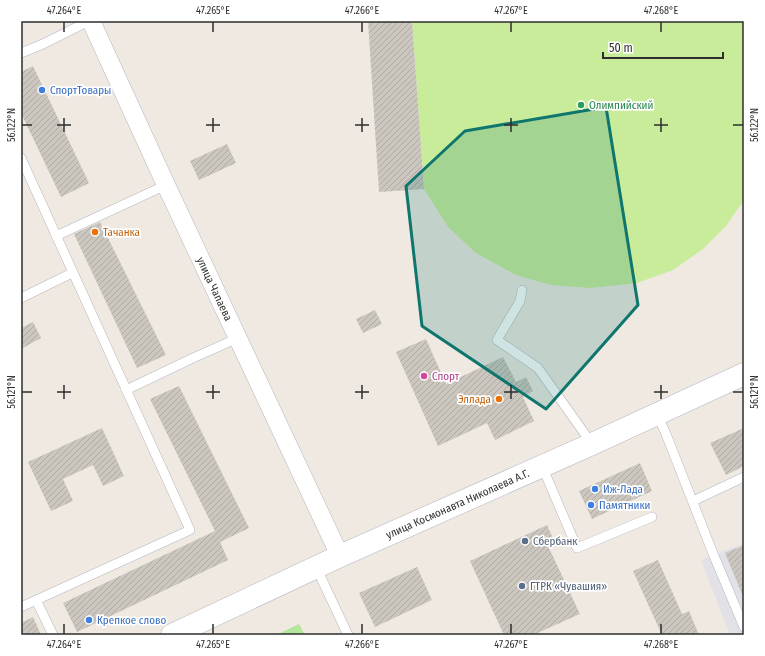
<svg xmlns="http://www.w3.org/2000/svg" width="765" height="656" viewBox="0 0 765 656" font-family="'Fira Sans Condensed',sans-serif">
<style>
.industrial{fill:#e3e1e8}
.grass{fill:#b6e59e}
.pitch{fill:#c9ec9a}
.building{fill:url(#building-hatch)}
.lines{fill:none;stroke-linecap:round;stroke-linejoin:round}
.lane-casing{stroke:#b4b7c1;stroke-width:10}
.street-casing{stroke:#b4b7c1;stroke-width:19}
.secondary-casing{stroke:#b4b7c1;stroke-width:23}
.lane{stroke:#fff;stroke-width:9}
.street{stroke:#fff;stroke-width:18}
.secondary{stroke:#fff;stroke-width:22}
.marked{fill:#0f766e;fill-opacity:0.2;stroke:#0f766e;stroke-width:3;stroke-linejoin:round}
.ticks{fill:none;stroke:#2e2e2e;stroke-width:1.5}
.shop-dot{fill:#3f7fe0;stroke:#fff;stroke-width:1.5}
.leisure-dot{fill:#2e9e5b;stroke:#fff;stroke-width:1.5}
.food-dot{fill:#e8710a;stroke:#fff;stroke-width:1.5}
.hotel-dot{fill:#d1479c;stroke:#fff;stroke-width:1.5}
.service-dot{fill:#5c6f8a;stroke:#fff;stroke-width:1.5}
.labels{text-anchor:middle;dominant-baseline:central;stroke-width:3.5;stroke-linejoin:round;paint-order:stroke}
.shop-label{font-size:11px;fill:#366cbe;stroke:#fff;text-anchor:start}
.leisure-label{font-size:11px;fill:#27864d;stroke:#fff;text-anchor:start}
.food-label{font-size:11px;fill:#c56008;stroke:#fff;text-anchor:start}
.street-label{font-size:11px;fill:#2e2e2e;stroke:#fff}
.hotel-label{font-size:11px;fill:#b23c85;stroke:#fff;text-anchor:start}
.service-label{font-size:11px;fill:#4e5e75;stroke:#fff;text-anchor:start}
.neatline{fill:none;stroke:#2e2e2e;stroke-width:1.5}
.ticks-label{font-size:10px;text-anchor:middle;fill:#2e2e2e}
</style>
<defs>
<pattern id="building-hatch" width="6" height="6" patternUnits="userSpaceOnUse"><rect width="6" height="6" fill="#cbc7bf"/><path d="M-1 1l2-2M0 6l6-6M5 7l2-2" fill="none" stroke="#afaba4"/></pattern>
</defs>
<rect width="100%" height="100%" fill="#efe9e1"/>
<path class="industrial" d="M744 543V635H730L701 560Z"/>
<path class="grass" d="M299 624 305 635H276Z"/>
<path class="pitch" d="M412 21H744V200L726 226 703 249 673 270 637 283 590 288 551 285 516 275 476 253 448 227 424 189Z"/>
<g class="building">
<path d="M368 21H412L424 189 379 192Z"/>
<path d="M33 66 89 183 61 197 21 113V72Z"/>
<path d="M227 144 236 163 199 180 190 161Z"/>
<path d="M100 222 166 355 137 368 74 234Z"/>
<path d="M375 310 382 324 363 333 356 319Z"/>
<path d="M33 322 41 338 21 349V328Z"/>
<path d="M426 339 446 384 503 357 516 382 526 377 533 391 523 397 534 421 495 440 487 423 438 446 396 352Z"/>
<path d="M179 386 249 528 220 542 228 560 77 632 63 603 215 531 150 399Z"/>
<path d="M102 428 124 476 103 486 93 465 63 479 73 501 51 511 28 462Z"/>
<path d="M744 428V466L726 475 710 443Z"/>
<path d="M640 463 652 491 592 519 579 491Z"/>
<path d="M547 525 556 545 549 548 580 614 533 635H504L470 561Z"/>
<path d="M744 545V599L725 553Z"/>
<path d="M658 560 682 614 689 611 699 635H662L633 571Z"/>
<path d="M417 567 432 600 375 627 359 593Z"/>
<path d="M33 617 41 635H21V623Z"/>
</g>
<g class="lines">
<g class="lane-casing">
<g id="lane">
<path d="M21 53 43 44 89 21"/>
<path d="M21 158 190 530 21 607"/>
<path d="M56 236 166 185"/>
<path d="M522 290 520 301 497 340 538 368 592 444"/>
<path d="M21 298 72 273"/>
<path d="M126 390 193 358 238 338"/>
<path d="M657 414 666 434 714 556 744 627"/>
<path d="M542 466 577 548 652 517"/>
<path d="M693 501 744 477"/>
<path d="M316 567 348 635"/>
<path d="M36 600 53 635"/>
</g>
</g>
<g class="street-casing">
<g id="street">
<path id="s1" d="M91 21 166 185 340 556"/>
</g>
</g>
<g class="secondary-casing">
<g id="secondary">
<path id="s2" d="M172 635 340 556 592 444 744 374"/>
</g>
</g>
<use href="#lane" class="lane"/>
<use href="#street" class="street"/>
<use href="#secondary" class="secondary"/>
</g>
<path class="marked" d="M606 107 638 305 546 409 422 326 406 186 465 131Z"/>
<path class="ticks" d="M64 22V32M213 22V32M362 22V32M511 22V32M661 22V32M64 118V132M213 118V132M362 118V132M511 118V132M661 118V132M22 125H32M57 125H71M206 125H220M355 125H369M504 125H518M654 125H668M733 125H743M64 385V399M213 385V399M362 385V399M511 385V399M661 385V399M22 392H32M57 392H71M206 392H220M355 392H369M504 392H518M654 392H668M733 392H743M64 624V634M213 624V634M362 624V634M511 624V634M661 624V634"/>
<g class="shop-dot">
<circle cx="42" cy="90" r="4"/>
<circle cx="595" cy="489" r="4"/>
<circle cx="591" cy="505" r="4"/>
<circle cx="89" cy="620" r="4"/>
</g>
<circle class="leisure-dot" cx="581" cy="105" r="4"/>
<g class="food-dot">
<circle cx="95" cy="232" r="4"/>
<circle cx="499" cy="399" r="4"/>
</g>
<circle class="hotel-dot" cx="424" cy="376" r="4"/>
<g class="service-dot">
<circle cx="525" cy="541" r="4"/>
<circle cx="522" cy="586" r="4"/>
</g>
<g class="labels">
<g class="shop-label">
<text x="50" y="90">СпортТовары</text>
<text x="603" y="489">Иж-Лада</text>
<text x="599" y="505">Памятники</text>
<text x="97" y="620">Крепкое слово</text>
</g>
<g class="leisure-label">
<text x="589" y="105">Олимпийский</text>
</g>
<g class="food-label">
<text x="103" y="232">Тачанка</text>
<text x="491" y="399" text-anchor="end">Эллада</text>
</g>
<g class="street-label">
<text stroke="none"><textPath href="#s1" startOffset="295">улица Чапаева</textPath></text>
<text stroke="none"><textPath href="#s2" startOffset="314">улица Космонавта Николаева А.Г.</textPath></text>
</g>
<g class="hotel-label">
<text x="432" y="376">Спорт</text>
</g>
<g class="service-label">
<text x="533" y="541">Сбербанк</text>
<text x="530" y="586">ГТРК «Чувашия»</text>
</g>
</g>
<rect width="765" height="656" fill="none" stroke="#ffffff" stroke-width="44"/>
<path d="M603 52v6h120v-6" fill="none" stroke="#2e2e2e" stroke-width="2"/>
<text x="609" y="52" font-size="12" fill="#2e2e2e" stroke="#ffffff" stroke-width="3" paint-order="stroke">50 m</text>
<rect x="22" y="22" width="721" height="612" class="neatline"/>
<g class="ticks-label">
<text x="64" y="14">47.264°E</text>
<text x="213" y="14">47.265°E</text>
<text x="362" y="14">47.266°E</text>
<text x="511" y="14">47.267°E</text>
<text x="661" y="14">47.268°E</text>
<text transform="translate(11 125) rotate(-90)" y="4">56.122°N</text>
<text transform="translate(754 125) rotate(-90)" y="4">56.122°N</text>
<text transform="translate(11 392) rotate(-90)" y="4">56.121°N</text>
<text transform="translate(754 392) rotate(-90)" y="4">56.121°N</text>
<text x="64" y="648">47.264°E</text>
<text x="213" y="648">47.265°E</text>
<text x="362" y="648">47.266°E</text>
<text x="511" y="648">47.267°E</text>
<text x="661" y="648">47.268°E</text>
</g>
</svg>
